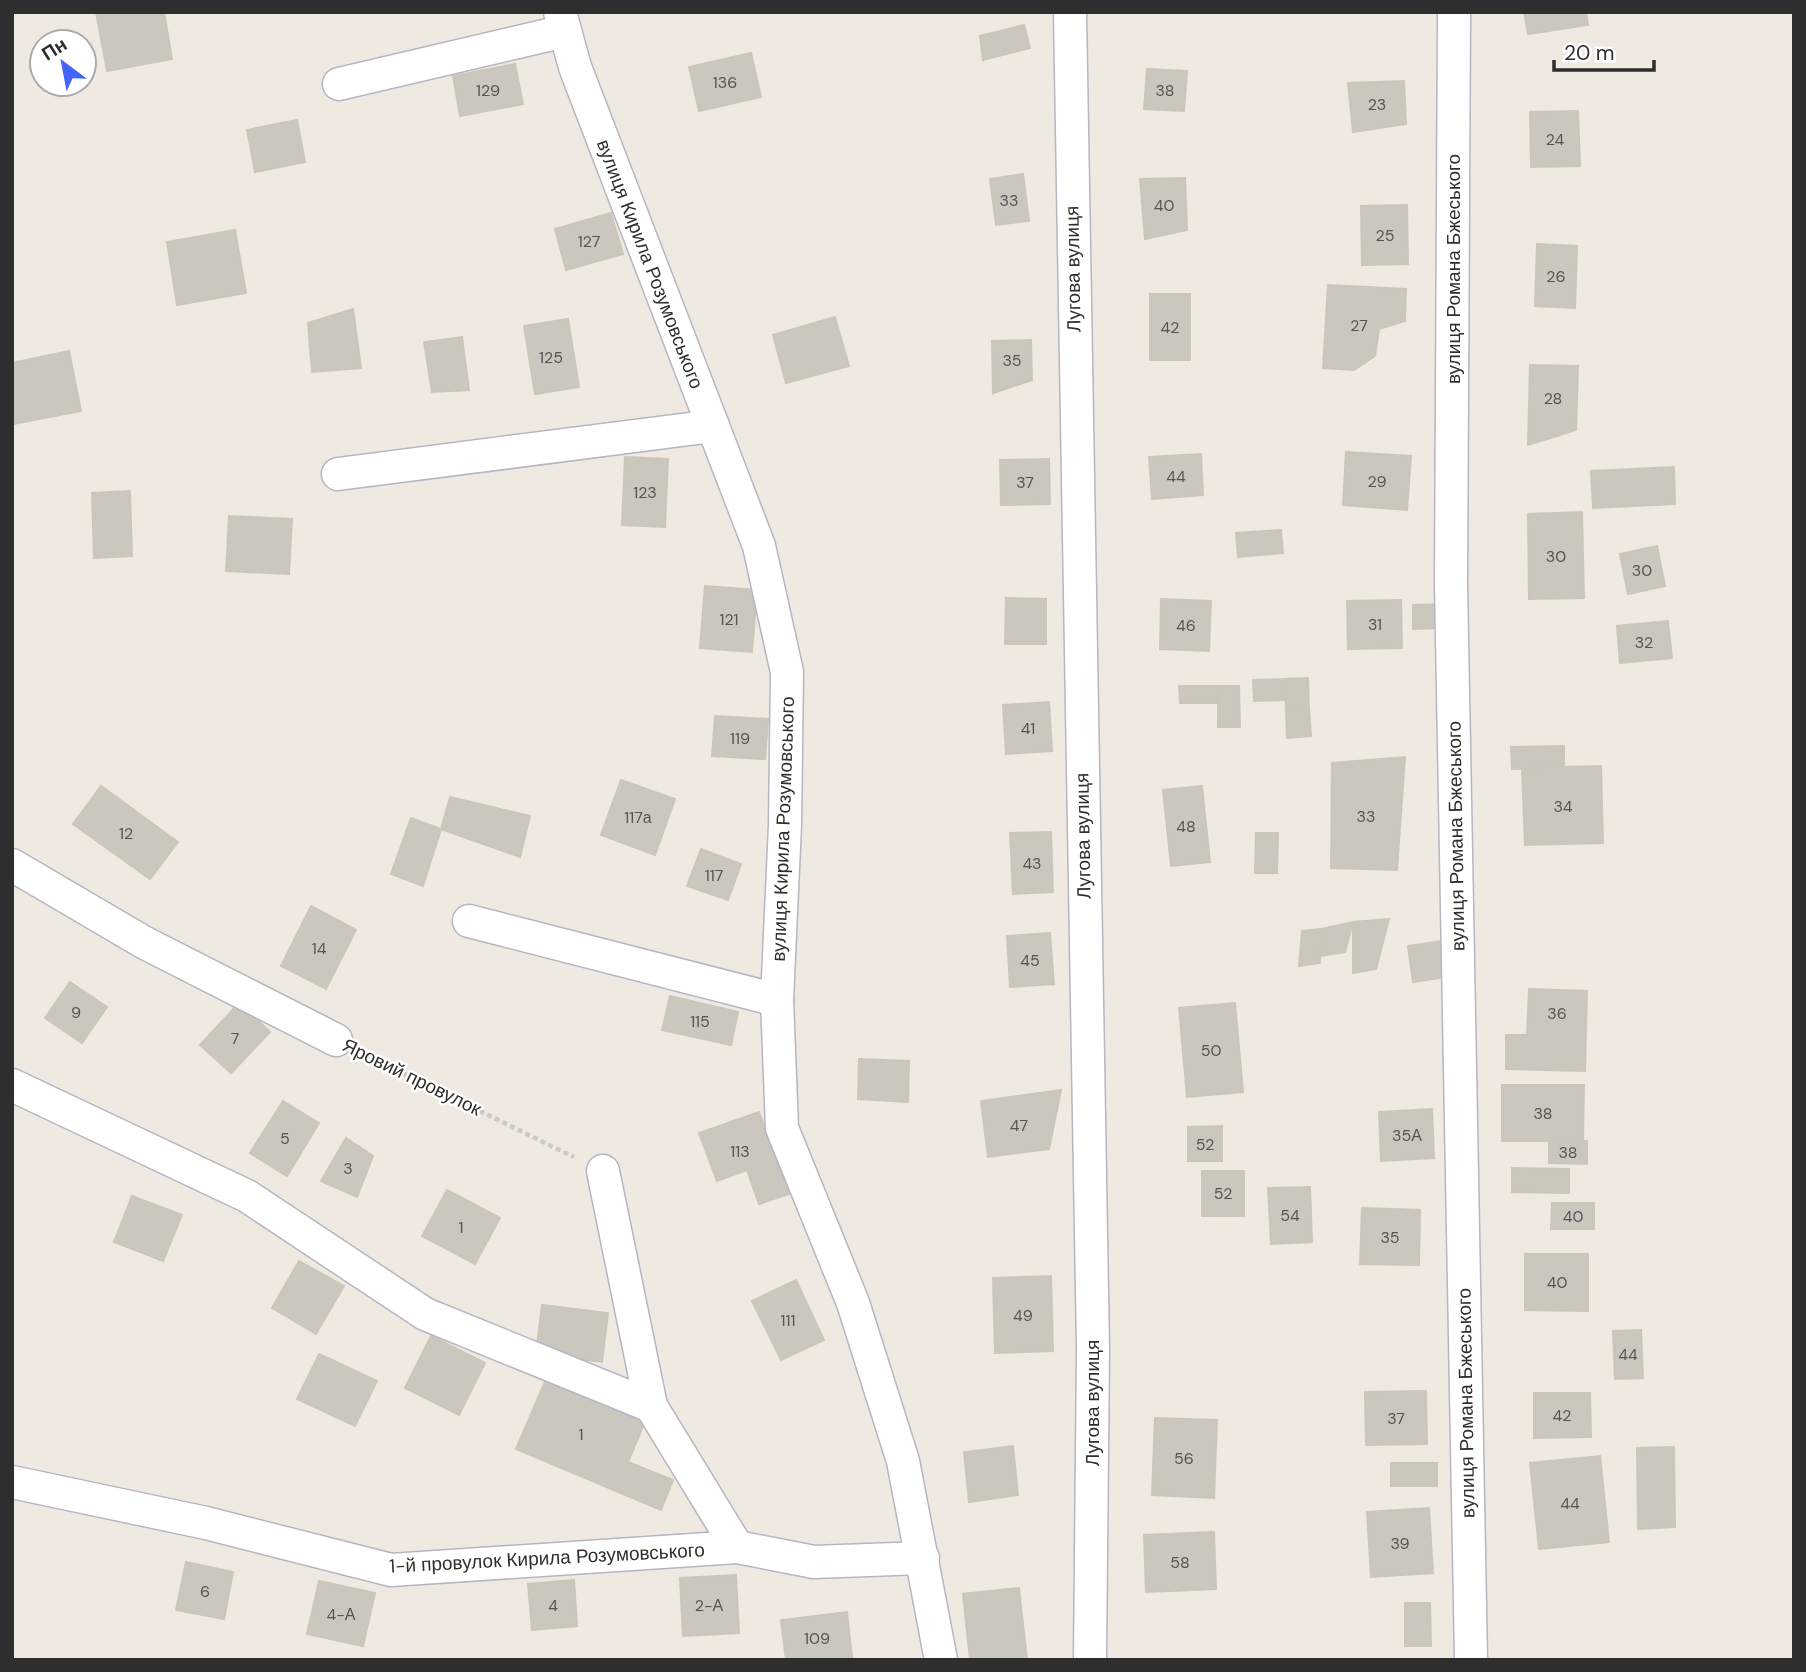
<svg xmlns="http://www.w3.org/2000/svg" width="1806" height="1672" viewBox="0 0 1806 1672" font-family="'DM Sans',sans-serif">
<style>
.building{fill:#cbc7bf;stroke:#cbc5ba;stroke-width:2}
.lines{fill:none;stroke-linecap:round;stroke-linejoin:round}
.minor-casing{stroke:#b4b7c1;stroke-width:35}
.path{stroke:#c9c9c9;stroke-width:4.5;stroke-dasharray:5 3.5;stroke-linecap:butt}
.minor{stroke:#fff;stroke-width:32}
.labels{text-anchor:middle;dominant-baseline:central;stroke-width:5;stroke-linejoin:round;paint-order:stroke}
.number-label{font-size:16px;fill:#555452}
.street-label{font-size:19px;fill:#2e2e2e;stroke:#fff}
</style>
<rect width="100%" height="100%" fill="#efe9e1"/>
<g class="building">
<path d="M96 12H164L172 59 107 71Z"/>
<path d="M1524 12H1586L1588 25 1528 34Z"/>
<path d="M1024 25 1030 48 983 60 980 36Z"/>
<path d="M751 53 761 97 699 111 689 67Z"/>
<path d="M515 64 523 104 460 116 453 76Z"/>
<path d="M1147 69 1187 71 1184 111 1144 109Z"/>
<path d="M1404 81 1406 124 1353 132 1348 83Z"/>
<path d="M1578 111 1580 166 1531 167 1530 112Z"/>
<path d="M297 120 305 162 255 172 247 130Z"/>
<path d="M1023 174 1029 221 996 225 990 179Z"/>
<path d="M1185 178 1187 230 1145 239 1140 179Z"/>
<path d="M1407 205 1408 264 1362 265 1361 206Z"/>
<path d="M611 213 623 254 566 270 555 229Z"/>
<path d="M235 230 246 293 177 305 167 242Z"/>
<path d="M1537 244 1577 246 1575 308 1535 306Z"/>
<path d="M1328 285 1406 289 1405 321 1379 329 1375 356 1354 370 1323 368Z"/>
<rect x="1150" y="294" width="40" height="66"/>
<path d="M353 309 361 368 312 372 308 323Z"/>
<path d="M835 317 849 366 786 383 773 335Z"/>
<path d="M568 319 579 387 535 394 524 326Z"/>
<path d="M462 337 469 390 432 392 424 342Z"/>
<path d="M1031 340 1032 380 993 393 992 341Z"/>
<path d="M69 351 81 411 13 424 12 363Z"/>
<path d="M1530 365 1578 366 1576 430 1528 445Z"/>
<path d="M1346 452 1411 456 1407 510 1343 505Z"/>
<path d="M1201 454 1203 495 1152 499 1149 457Z"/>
<path d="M625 457 668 459 665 527 622 525Z"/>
<path d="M1049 459 1050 504 1001 505 1000 460Z"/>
<path d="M1674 467 1675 504 1593 508 1591 471Z"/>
<path d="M130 491 132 556 94 558 92 493Z"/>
<path d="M1582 512 1584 598 1529 599 1528 514Z"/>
<path d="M229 516 292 519 289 574 226 571Z"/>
<path d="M1281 530 1283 553 1238 557 1236 533Z"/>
<path d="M1657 546 1665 586 1628 594 1620 554Z"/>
<path d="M705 586 757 590 752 652 700 648Z"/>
<path d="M1006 598 1046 599V644H1005Z"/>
<path d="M1161 599 1211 601 1209 651 1160 649Z"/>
<path d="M1401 600 1402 648 1348 649 1347 601Z"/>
<path d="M1446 604V628L1413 629V605Z"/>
<path d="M1668 621 1672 658 1620 663 1617 626Z"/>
<path d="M1308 678 1309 708 1286 709 1285 679Z"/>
<path d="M1285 679V700L1254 701 1253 680Z"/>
<path d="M1179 686H1218L1217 703H1180Z"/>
<path d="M1218 686H1239L1240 727H1218Z"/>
<path d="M1049 702 1052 751 1006 754 1003 705Z"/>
<path d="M1309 708 1311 736 1287 738 1286 709Z"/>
<path d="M715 716 768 719 765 759 712 756Z"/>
<path d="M1564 746V767L1512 769 1511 747Z"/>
<path d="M1405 757 1397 870 1331 868 1332 763Z"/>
<path d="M1601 766 1603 843 1525 845 1522 768Z"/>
<path d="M621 780 675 799 655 855 601 835Z"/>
<path d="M101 786 178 842 150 879 73 824Z"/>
<path d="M1202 786 1210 862 1171 866 1163 790Z"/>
<path d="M450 797 530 816 520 857 441 829Z"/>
<path d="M411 818 441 829 423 886 391 874Z"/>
<path d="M1051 832 1053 892 1013 894 1010 833Z"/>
<path d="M1256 833H1278L1277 873H1255Z"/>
<path d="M701 849 741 864 728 900 687 886Z"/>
<path d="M311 906 356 930 326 989 281 966Z"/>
<path d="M1389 919 1376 969 1353 973V922Z"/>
<path d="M1353 922 1345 952 1320 956 1321 929Z"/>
<path d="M1321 929 1320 963 1299 966 1302 931Z"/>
<path d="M1050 933 1054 984 1010 987 1007 936Z"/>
<path d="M1442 941 1446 977 1413 982 1408 946Z"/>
<path d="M70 982 107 1007 82 1043 45 1018Z"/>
<path d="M1529 989 1587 991 1585 1071 1506 1069V1035H1527Z"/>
<path d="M670 996 738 1012 731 1045 662 1030Z"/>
<path d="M239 1003 270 1032 231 1073 200 1045Z"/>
<path d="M1235 1003 1243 1092 1187 1097 1179 1008Z"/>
<path d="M859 1059 909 1061 908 1102 858 1099Z"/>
<path d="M1502 1085H1584L1583 1141H1502Z"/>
<path d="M1061 1090 1049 1149 988 1157 981 1101Z"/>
<path d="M283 1101 319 1123 287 1176 250 1153Z"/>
<path d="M1432 1109 1434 1158 1381 1161 1379 1112Z"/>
<path d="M759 1112 789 1194 759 1204 747 1170 717 1181 699 1133Z"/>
<path d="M1222 1126V1161H1188V1127Z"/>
<path d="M346 1138 373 1156 357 1197 321 1181Z"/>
<path d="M1549 1141H1587V1164L1549 1163Z"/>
<path d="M1512 1168 1569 1169V1193L1512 1192Z"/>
<rect x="1202" y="1171" width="42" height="45"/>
<path d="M1310 1187 1312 1242 1271 1244 1268 1188Z"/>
<path d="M447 1190 500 1218 475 1264 422 1236Z"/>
<path d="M132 1196 182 1215 163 1261 114 1242Z"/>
<path d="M1552 1203H1594V1229H1551Z"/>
<path d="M1362 1208 1420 1210 1419 1265 1360 1264Z"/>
<path d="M1525 1254H1588V1311L1525 1310Z"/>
<path d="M299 1261 344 1286 316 1334 272 1308Z"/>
<path d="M1051 1276 1053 1351 995 1353 993 1278Z"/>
<path d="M796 1280 824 1340 781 1360 752 1301Z"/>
<path d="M542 1305 608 1313 602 1362 536 1354Z"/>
<path d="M1641 1330 1643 1378 1615 1379 1613 1331Z"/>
<path d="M431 1336 485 1363 459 1415 405 1388Z"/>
<path d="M319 1354 377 1381 355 1426 297 1399Z"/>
<path d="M547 1377 646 1419 628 1462 673 1480 661 1510 516 1449Z"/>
<path d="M1426 1391 1427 1444 1366 1445 1365 1392Z"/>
<path d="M1534 1393H1590L1591 1437 1534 1438Z"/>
<path d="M1155 1418 1217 1420 1214 1498 1152 1495Z"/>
<path d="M1013 1446 1018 1495 969 1502 964 1452Z"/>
<path d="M1674 1447 1675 1527 1638 1529 1637 1448Z"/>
<path d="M1600 1456 1609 1542 1539 1549 1530 1463Z"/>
<rect x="1391" y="1463" width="46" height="23"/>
<path d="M1429 1508 1433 1573 1371 1577 1367 1512Z"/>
<path d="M1214 1532 1216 1589 1146 1592 1144 1535Z"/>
<path d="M186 1562 233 1572 224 1619 176 1610Z"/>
<path d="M736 1575 739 1633 683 1636 680 1578Z"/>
<path d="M574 1580 577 1626 532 1630 528 1584Z"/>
<path d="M319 1581 375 1593 363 1646 307 1634Z"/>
<path d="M1019 1588 1027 1660H970L963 1594Z"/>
<path d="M1405 1603H1430L1431 1646H1405Z"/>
<path d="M847 1612 852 1657 786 1660 781 1620Z"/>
</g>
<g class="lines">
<g class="minor-casing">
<g id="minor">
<path d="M560 12 575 67 759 546 787 672 785 825 777 1000 782 1128 853 1303 903 1461 941 1660"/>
<path d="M1070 12 1093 1349 1090 1660"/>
<path d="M1454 12 1451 584 1471 1660"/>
<path d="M339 84 565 31"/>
<path d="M338 474 713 426"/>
<path d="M12 865 145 943 336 1040"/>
<path d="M469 921 777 1000"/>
<path d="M12 1085 247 1196 425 1314 651 1406 737 1547"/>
<path d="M603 1171 651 1406"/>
<path d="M12 1482 206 1523 391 1570 737 1547 814 1562 923 1558"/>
</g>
</g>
<path class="path" d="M365 1055 574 1157"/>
<use href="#minor" class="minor"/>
</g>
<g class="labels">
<g class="number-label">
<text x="725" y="82">136</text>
<text x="488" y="90">129</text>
<text x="1165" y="90">38</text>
<text x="1377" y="104">23</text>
<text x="1555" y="139">24</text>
<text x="1009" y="200">33</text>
<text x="1164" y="205">40</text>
<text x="1385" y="235">25</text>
<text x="589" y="241">127</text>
<text x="1556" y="276">26</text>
<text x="1359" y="325">27</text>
<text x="1170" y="327">42</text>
<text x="551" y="357">125</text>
<text x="1012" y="360">35</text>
<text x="1553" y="398">28</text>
<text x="1176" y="476">44</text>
<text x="1377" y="481">29</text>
<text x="1025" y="482">37</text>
<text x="645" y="492">123</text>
<text x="1556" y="556">30</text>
<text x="1642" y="570">30</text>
<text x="729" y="619">121</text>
<text x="1375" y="624">31</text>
<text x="1186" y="625">46</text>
<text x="1644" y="642">32</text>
<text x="1028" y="728">41</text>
<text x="740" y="738">119</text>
<text x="1563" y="806">34</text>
<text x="1366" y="816">33</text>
<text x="638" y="817">117а</text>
<text x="1186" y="826">48</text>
<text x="126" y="833">12</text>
<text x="1032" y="863">43</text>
<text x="714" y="875">117</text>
<text x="319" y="948">14</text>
<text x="1030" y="960">45</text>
<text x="76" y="1012">9</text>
<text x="1557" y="1013">36</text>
<text x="700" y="1021">115</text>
<text x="235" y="1038">7</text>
<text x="1211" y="1050">50</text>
<text x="1543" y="1113">38</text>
<text x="1019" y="1125">47</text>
<text x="1407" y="1135">35А</text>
<text x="285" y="1138">5</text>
<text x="1205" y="1144">52</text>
<text x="740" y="1151">113</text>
<text x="1568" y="1152">38</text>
<text x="348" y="1168">3</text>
<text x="1223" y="1193">52</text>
<text x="1290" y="1215">54</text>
<text x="1573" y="1216">40</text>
<text x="461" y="1227">1</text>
<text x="1390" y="1237">35</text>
<text x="1557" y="1282">40</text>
<text x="1023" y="1315">49</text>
<text x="788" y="1320">111</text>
<text x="1628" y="1354">44</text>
<text x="1562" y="1415">42</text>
<text x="1396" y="1418">37</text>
<text x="581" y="1434">1</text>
<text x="1184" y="1458">56</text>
<text x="1570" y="1503">44</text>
<text x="1400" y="1543">39</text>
<text x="1180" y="1562">58</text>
<text x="205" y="1591">6</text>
<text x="553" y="1605">4</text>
<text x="709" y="1605">2-А</text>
<text x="341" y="1614">4-А</text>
<text x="817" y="1638">109</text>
</g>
<g class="street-label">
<text transform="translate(650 264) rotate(69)">вулиця Кирила Розумовського</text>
<text transform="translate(1073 269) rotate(-91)">Лугова вулиця</text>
<text transform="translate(1453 269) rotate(-90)">вулиця Романа Бжеського</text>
<text transform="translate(783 829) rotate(-88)">вулиця Кирила Розумовського</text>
<text transform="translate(1083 836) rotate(-91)">Лугова вулиця</text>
<text transform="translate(1456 836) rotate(-91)">вулиця Романа Бжеського</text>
<text transform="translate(412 1077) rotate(26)">Яровий провулок</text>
<text transform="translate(1092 1403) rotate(-90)">Лугова вулиця</text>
<text transform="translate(1466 1403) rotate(-91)">вулиця Романа Бжеського</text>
<text transform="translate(547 1558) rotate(-3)">1-й провулок Кирила Розумовського</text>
</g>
</g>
<rect width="1806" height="1672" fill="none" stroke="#2e2e2e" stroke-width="28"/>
<g transform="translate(63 63) rotate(328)"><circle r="33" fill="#ffffff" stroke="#ababab" stroke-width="2"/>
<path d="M0-5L12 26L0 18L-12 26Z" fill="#4264fb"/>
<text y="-10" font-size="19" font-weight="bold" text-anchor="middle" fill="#2e2e2e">Пн</text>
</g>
<path d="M1554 60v10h100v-10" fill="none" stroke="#2e2e2e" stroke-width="3.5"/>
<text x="1564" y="60" font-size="21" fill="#2e2e2e" stroke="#ffffff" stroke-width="5" paint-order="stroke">20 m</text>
</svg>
